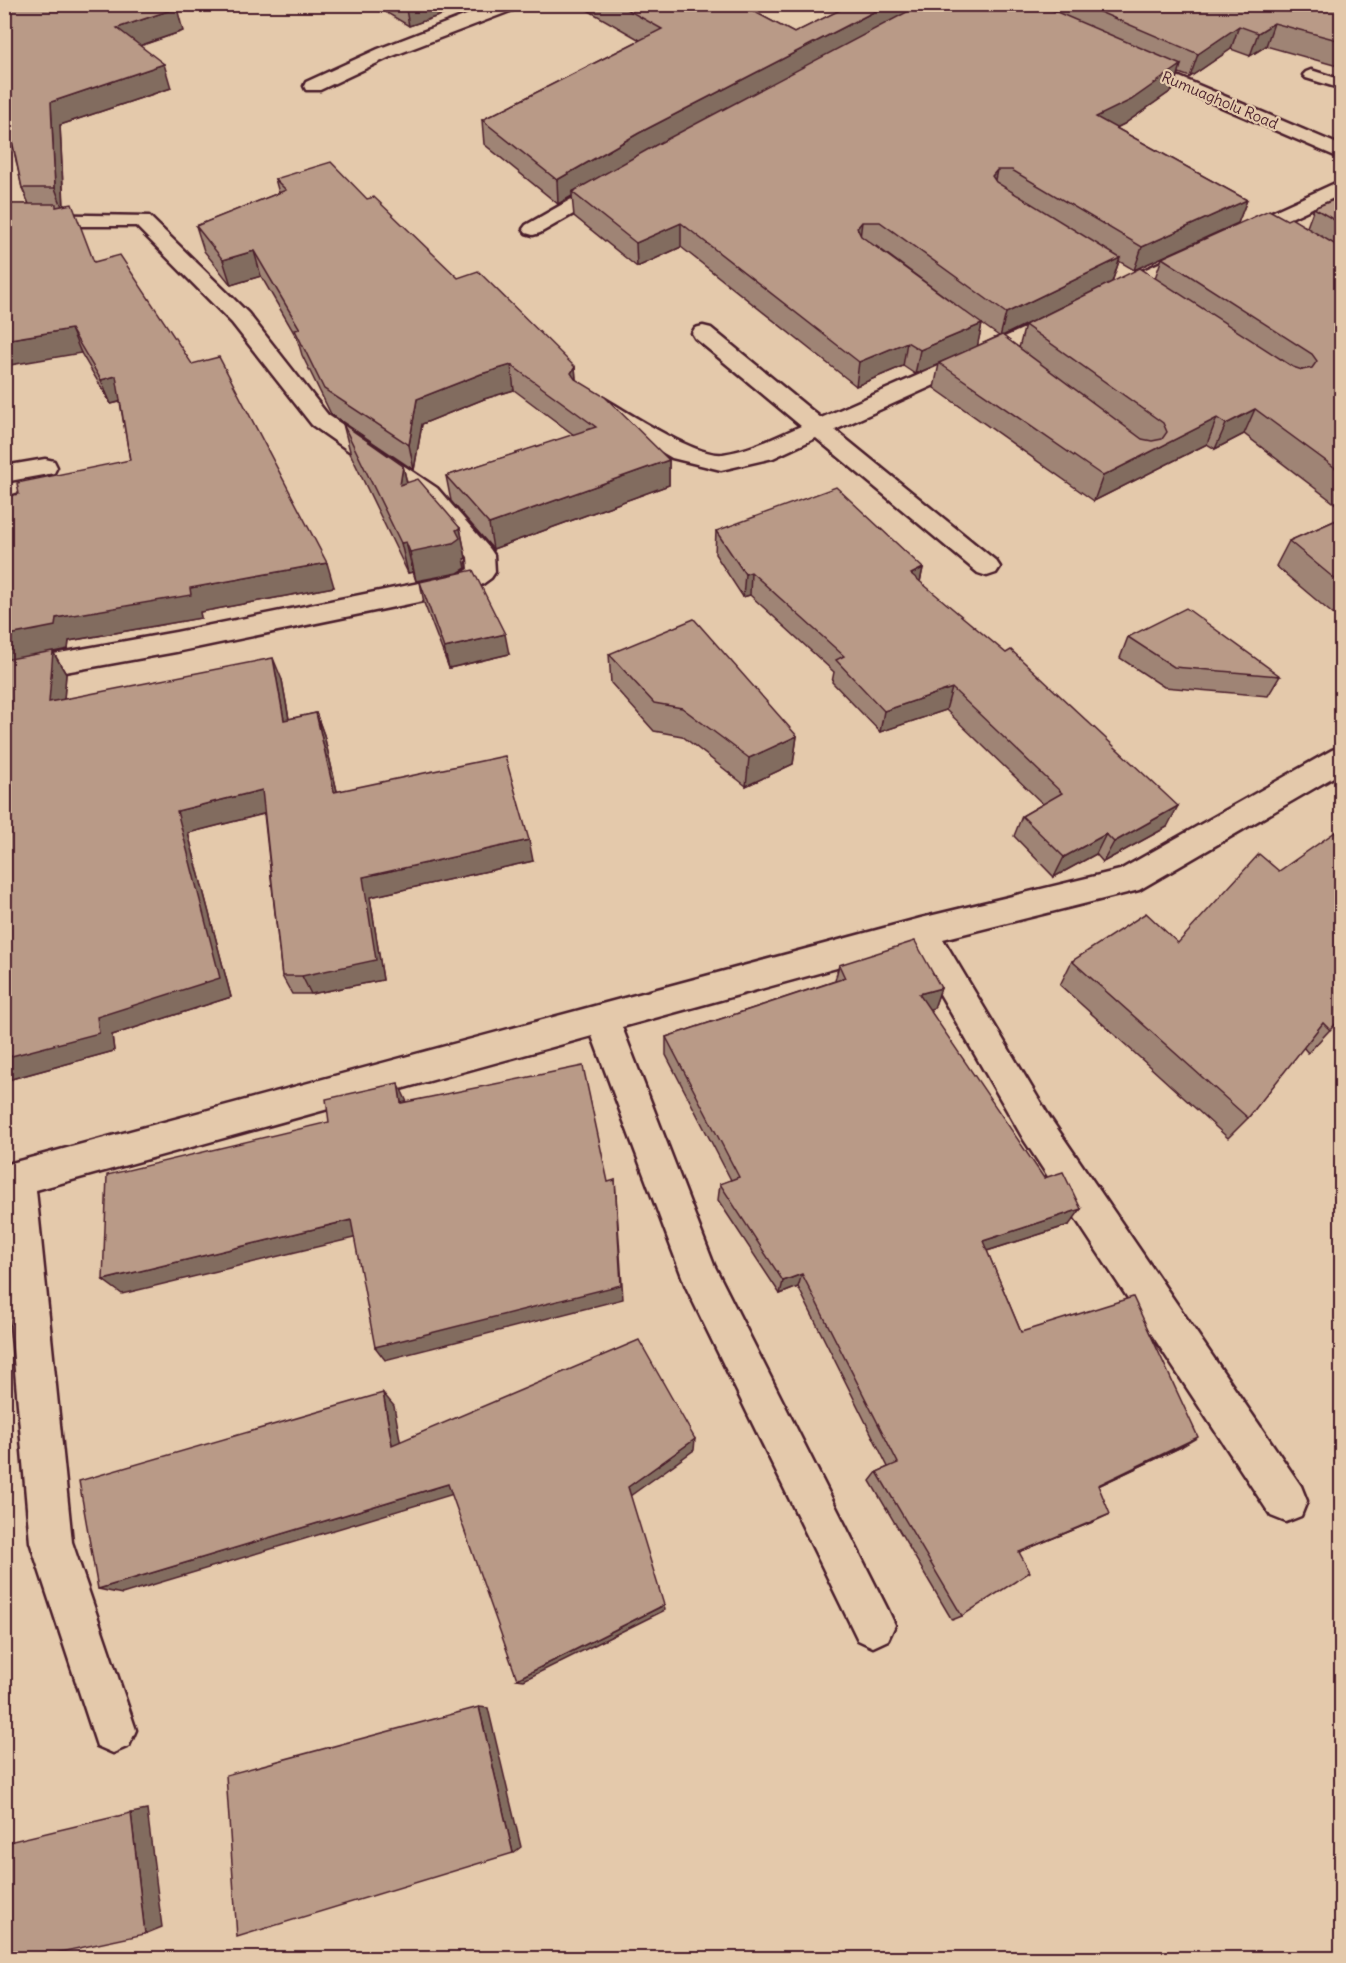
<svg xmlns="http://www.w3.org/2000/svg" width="1346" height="1963" viewBox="0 0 1346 1963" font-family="Delius,sans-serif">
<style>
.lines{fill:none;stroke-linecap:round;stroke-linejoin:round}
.service-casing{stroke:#4a1f2b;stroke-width:5}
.minor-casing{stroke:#4a1f2b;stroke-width:5}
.service{fill:#e4c9ab;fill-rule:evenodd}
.minor{fill:#e4c9ab;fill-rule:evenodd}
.wall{fill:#9f8474;stroke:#4a1f2b;stroke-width:1.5;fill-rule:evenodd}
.shaded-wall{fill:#826c5e;stroke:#4a1f2b;stroke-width:1.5}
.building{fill:#b99a87;stroke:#4a1f2b;stroke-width:1.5}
.labels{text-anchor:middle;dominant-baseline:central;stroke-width:4.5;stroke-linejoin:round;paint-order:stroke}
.far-street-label{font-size:15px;fill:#4a1f2b;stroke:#e4c9ab}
</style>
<rect width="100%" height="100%" fill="#e4c9ab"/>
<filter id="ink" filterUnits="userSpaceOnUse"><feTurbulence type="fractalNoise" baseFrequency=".0167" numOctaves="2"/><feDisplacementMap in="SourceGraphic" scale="12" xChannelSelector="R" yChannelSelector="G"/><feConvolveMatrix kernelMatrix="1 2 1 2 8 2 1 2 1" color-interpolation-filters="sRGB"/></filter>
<g filter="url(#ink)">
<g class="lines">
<g class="service-casing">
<path id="service" d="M1311 70 1342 80V89L1306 78 1303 75 1306 72Z"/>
</g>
<g class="minor-casing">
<g id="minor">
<path d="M495 4H520L518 8 390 57 320 90H306L304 86 306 82 378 49Z"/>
<path d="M1137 59 1342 146V159L1131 68 1128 64 1131 60Z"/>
<path d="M4 145 11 147 19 160 30 214 149 216 248 313 328 415 437 488 490 549 494 555 495 572 491 578 476 589 467 592 176 652 4 683V663L176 632 459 575 469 569 468 557 419 500 312 425 232 323 136 226H4V214H10L4 188Z"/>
<path d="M612 178 619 180 622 184 619 188 540 233 533 235 526 233 523 229 526 225 605 180Z"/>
<path d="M1342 180V194L1118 299 1110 301 1102 299 1099 294 1102 289Z"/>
<path d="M1061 312 1069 314 1072 319 1069 324 835 430 996 561 1000 567 996 573 987 576 978 573 816 438 773 458 721 470 672 458 587 408 583 403 587 398 595 396 603 398C630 413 695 457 723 454 751 450 776 437 801 426L695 338 692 333 695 328 703 326 711 328 821 418Z"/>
<path d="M45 459 54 461 57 467 54 473 4 482V466Z"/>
<path d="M1342 747V772L1139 890 943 939 1050 1118 1301 1486 1307 1501 1301 1516 1286 1522 1271 1516 1024 1140 913 947 622 1027 714 1265 888 1610 895 1625 888 1640 873 1647 858 1640 686 1287 592 1036 36 1190 72 1542 136 1730 129 1746 113 1753 97 1746 30 1542 4 1245V1165L921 918 1120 870 1332 750Z"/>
</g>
</g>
<use href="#service" class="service"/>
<use href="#minor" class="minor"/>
</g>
<g class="wall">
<path d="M4 4 183 31 140 46 171 88 60 125 64 206 94 262 334 587 200 612 201 618 69 641 68 649 53 652 66 674 64 699 282 680 289 719 316 713 324 735 337 791 533 861 370 897 383 980 311 994H292L282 976 264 814 188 833 231 997 112 1035 114 1051 4 1081V497L130 460 120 402 111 404 81 353 5 204H29L22 188 13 146 4 144Z"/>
<path d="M372 4H474L409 26Z"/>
<path d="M577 4H740L794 33 852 4H1341V67L1266 46 1250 56 1231 49 1190 77 1179 73 1174 89 1124 124 1116 128 1247 200 1238 223 1134 270 1119 261 1112 282 1155 278 1162 258 1287 220 1307 227 1314 208 1341 197V508L1244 434 1215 449 1207 444 1094 501 934 388 939 364 915 374 903 366 856 386 681 247 637 267 574 216 572 196 558 204 484 144 482 120 640 40ZM875 246H876L955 304ZM982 324 999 336 977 346ZM1025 325 1019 348 1003 336Z"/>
<path d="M275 179 367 199 458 278 575 367 576 380 669 460V485L493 549 451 501 446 476 574 435 514 390 484 399 422 424 414 470 331 414 302 355 297 338 261 276 231 285 204 251 196 226 279 193Z"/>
<path d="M343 424 403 466 407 483 460 528 466 558 464 559 466 568 458 573 416 581 413 572 408 573 351 455Z"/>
<path d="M1341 518V621L1276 566 1289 541Z"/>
<path d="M716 531 923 568 920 582 1167 827 1103 862 1096 854 1054 877 1014 836 1022 816 1043 804 946 710 880 732 832 682 834 672 750 595 743 597 715 554Z"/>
<path d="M420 582 509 654 449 668 424 603Z"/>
<path d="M1128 637 1280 676 1268 696 1164 687 1120 658Z"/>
<path d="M609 654 797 736 793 764 746 786 682 736 654 731 611 683Z"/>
<path d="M1178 943 1341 1018 1308 1053 1303 1047 1248 1118 1228 1138 1060 985 1072 961Z"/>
<path d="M839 965 941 988 934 1008 929 1009 1069 1225 987 1251 1021 1332 1181 1447 1098 1486 1095 1521 1019 1552 962 1616 952 1620 870 1481 877 1472 888 1467 798 1287 780 1294 718 1200 720 1184 731 1180 666 1055V1037L835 981Z"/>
</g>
<g class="shaded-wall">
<path d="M405 4H474L409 26Z"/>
<path d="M889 4H929L572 192V196L558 204 557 180 639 133Z"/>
<path d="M177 8 183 31 124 51 117 28Z"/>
<path d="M1274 23 1266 46 1250 56 1258 33Z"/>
<path d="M1239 26 1231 49 1190 77 1198 54Z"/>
<path d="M164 64 171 88 60 125 64 212 55 188 51 102Z"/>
<path d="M1181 65 1174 89 1124 124 1090 141 1096 117Z"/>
<path d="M997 170 992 194V176Z"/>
<path d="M1247 200 1238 223 1134 270 1142 247Z"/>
<path d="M862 222 859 246 857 228Z"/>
<path d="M681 223V247L637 267 636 243Z"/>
<path d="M254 251 261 276 231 285 223 260Z"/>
<path d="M1120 258 1112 282 1000 337 1006 313Z"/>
<path d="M982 324 977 348 939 363V364L915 374 920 350Z"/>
<path d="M71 329 81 353 4 366V340Z"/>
<path d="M907 342 903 366 856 386 859 362Z"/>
<path d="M511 365 514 390 484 399 422 424 414 470 409 445 417 399 481 374Z"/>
<path d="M575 367 577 392 571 373Z"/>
<path d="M116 376 126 400 111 404 101 380Z"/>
<path d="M1255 409 1244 434 1215 449 1226 424Z"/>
<path d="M1217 418 1207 444 1094 501 1103 476Z"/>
<path d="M669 460V485L493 549 489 524Z"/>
<path d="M403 466 410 496 400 485Z"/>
<path d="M460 528 466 558 464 559 466 568 458 573 416 581 410 552Z"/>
<path d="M406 542 413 572 408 573 401 543Z"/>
<path d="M327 563 334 587 200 612 201 618 69 641 68 649 53 652 66 674 62 725 4 661V636L56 618 190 588Z"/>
<path d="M923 568 918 591 911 574Z"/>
<path d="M751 572 750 595 743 597 745 574Z"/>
<path d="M505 634 509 654 449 668 444 648Z"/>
<path d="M273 658 282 680 293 742 284 720Z"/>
<path d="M952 688 946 710 880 732 884 711Z"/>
<path d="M316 713 324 735 342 813 334 792Z"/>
<path d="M797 736 793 764 746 786 749 758Z"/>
<path d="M262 790 271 812 188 833 231 997 112 1035 114 1051 4 1081V1058L97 1017 177 811Z"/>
<path d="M1178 806 1167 827 1103 862 1114 842Z"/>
<path d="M1106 834 1096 854 1054 877 1064 857Z"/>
<path d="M529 840 533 861 370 897 383 980 311 994 302 976 363 877Z"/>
<path d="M941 988 934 1008 913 1014 919 994Z"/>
<path d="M398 1083 407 1102 401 1103Z"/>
<path d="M615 1180 623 1299 385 1360 375 1347Z"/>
<path d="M1081 1209 1069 1225 974 1255 983 1241Z"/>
<path d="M351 1220 362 1236 122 1294 103 1280Z"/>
<path d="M802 1274 798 1287 780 1294 783 1281Z"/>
<path d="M383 1393 394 1406 403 1456 392 1445Z"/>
<path d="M1198 1437 1181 1447 1083 1493 1098 1485Z"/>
<path d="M695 1439 694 1450 630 1496 628 1487Z"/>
<path d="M448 1484 457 1493 122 1594 98 1589Z"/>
<path d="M1110 1514 1095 1521 1007 1557 1019 1552Z"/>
<path d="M664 1605 665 1610 524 1680 517 1679Z"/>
<path d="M479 1707 488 1708 521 1847 513 1853Z"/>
<path d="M147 1810 162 1927 145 1934 131 1813Z"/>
</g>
<g class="building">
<path d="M7 4H173L177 8 117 28 164 64 51 102 55 188H22L11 135 4 125V5Z"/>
<path d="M617 4H740L794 33 852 4H889L639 133 557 180 482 120 662 29Z"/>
<path d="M922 4H1038L1181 65 1131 100 1096 117 1247 200 1142 247 1012 170H997L992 176 996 182 1120 258 1006 313 880 222H862L857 228 861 236 982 324 920 350 907 342 859 362 681 223 636 243 572 192 656 145Z"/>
<path d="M1081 4H1341V41L1274 23 1258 33 1239 26 1198 54Z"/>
<path d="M331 162 367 199 374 197 458 278 478 271 575 367 571 373 575 379 605 397 669 460 489 524 446 476 596 427 511 365 481 374 417 399 409 445 324 389 295 330 300 329 254 251 223 260 196 226 286 190 275 179Z"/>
<path d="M1341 197V224L1314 208Z"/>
<path d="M4 204H56V207L72 204 94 262 120 255 192 364 219 357 327 563 190 588 191 595 56 618 55 626 4 636V497L19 494 17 483 130 460 116 376 101 380 71 329 4 340Z"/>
<path d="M1269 210 1287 220 1291 218 1341 248V472L1255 409 1226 424 1217 418 1103 476 939 363 1002 335 1142 439 1152 441 1162 439 1167 432 1163 423 1025 325 1140 268 1293 367 1302 370 1312 368 1317 361 1312 354 1162 258Z"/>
<path d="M343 424 403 466 400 485 418 479 460 528 456 530 460 538 453 543 410 552 406 542 401 543Z"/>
<path d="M836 487 923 568 911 574 1006 653 1011 650 1178 806 1114 842 1106 834 1064 857 1022 816 1062 793 952 688 884 711 836 660 844 656 751 572 745 574 716 531Z"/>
<path d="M1341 518V584L1289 541Z"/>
<path d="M473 570 505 634 444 648 420 582Z"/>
<path d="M1186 608 1280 676 1174 667 1128 637Z"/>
<path d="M694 619 797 736 749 758 682 708 654 703 609 654Z"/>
<path d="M53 651 49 702 273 658 284 720 316 713 334 792 505 756 529 840 363 877 376 960 302 976H282L262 790 177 811 220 978 97 1017 99 1033 4 1058V660Z"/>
<path d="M1341 828V1018L1330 1030 1323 1023 1248 1118 1072 961 1146 913 1178 943 1259 854 1279 871Z"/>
<path d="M915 941 941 988 919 994 1044 1178 1063 1172 1081 1209 983 1241 1021 1332 1133 1297 1198 1437 1098 1485 1110 1514 1019 1552 1030 1572 962 1616 877 1472 898 1463 802 1274 783 1281 720 1184 739 1177 666 1037 845 978 839 965Z"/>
<path d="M583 1066 608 1182 615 1180 621 1285 375 1347 351 1220 103 1280 107 1175 329 1122 326 1099 398 1083 401 1103Z"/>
<path d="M639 1340 695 1439 628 1487 664 1605 517 1679 448 1484 98 1589 79 1481 383 1393 392 1445Z"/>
<path d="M479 1707 513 1853 237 1937 226 1775Z"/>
<path d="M131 1813 145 1934 28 1959H4V1843Z"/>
</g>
</g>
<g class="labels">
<g class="far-street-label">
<text transform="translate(1220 100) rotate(23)">Rumuagholu Road</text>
</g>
</g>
<rect width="1346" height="1963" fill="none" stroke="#e4c9ab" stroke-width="24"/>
<rect x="12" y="12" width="1322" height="1939" fill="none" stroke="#4a1f2b" stroke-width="2" filter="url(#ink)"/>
</svg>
